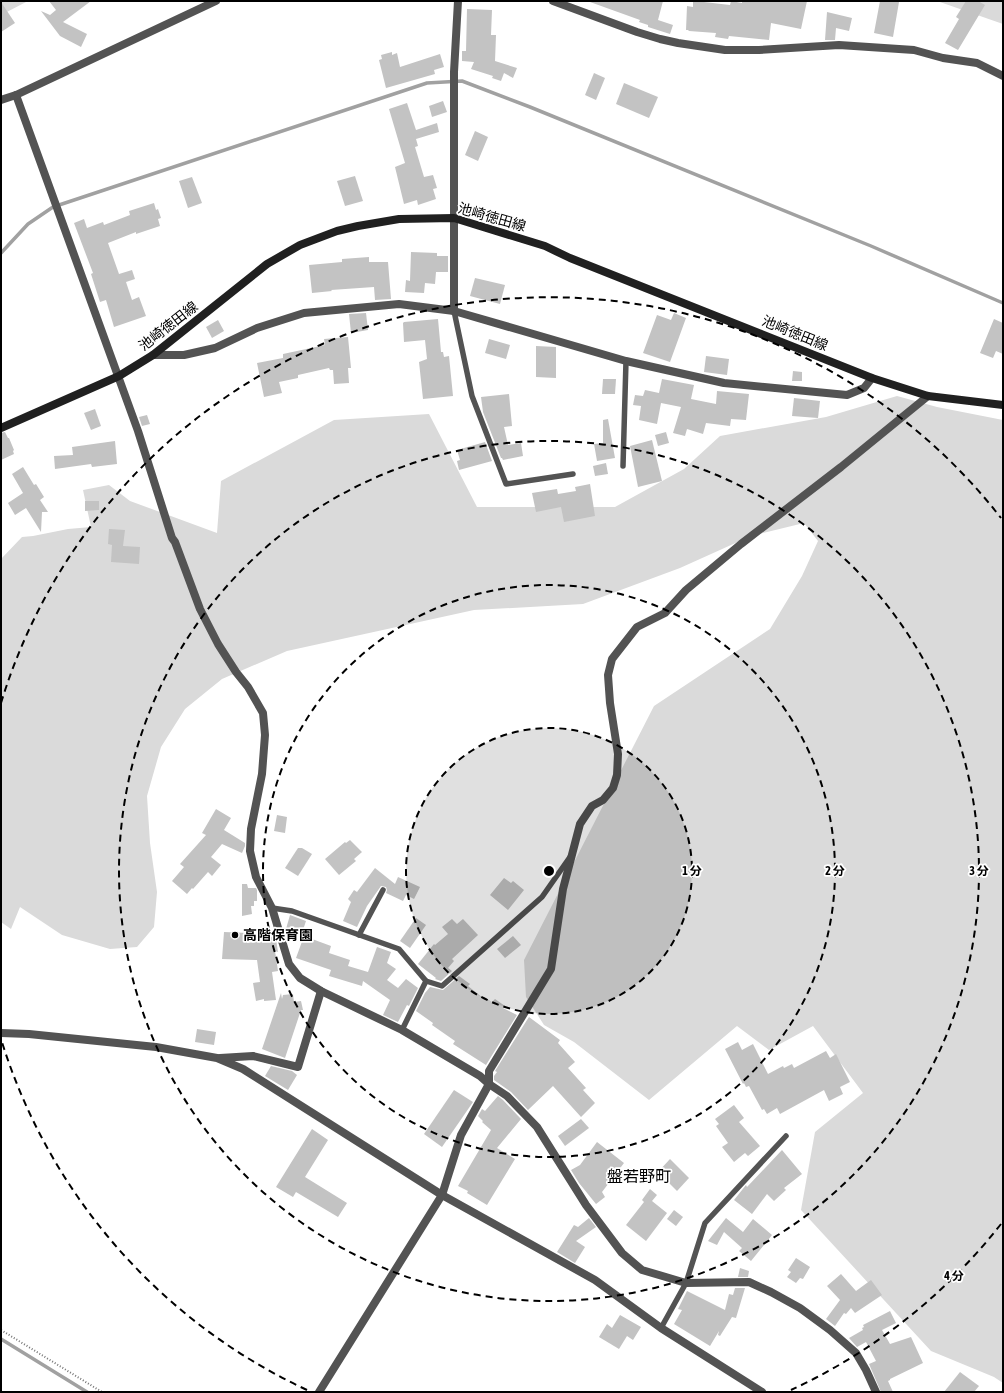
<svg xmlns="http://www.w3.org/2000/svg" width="1004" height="1393" viewBox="0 0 1004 1393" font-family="'Asap Condensed','Noto Sans JP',sans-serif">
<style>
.green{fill:#dadada}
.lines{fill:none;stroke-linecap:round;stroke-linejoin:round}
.stream{stroke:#a1a1a1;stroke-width:3.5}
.building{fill:#c3c3c3}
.path{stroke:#757575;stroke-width:2;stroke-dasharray:1 2;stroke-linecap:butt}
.service{stroke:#535353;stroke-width:5.5}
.minor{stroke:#535353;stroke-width:8}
.tertiary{stroke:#535353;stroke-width:8}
.secondary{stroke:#202020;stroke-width:8}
.ring{fill:none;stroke:#000;stroke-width:2;stroke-dasharray:7 5}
.poi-dot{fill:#000;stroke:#fff;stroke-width:1.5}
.labels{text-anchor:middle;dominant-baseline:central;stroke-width:3.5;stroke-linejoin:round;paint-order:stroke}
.street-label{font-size:14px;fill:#000;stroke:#fff}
.poi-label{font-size:14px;font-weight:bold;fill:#000;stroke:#fff;text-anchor:start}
.quarter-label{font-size:16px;fill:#000;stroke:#fff}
.centre{fill:#000;stroke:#fff;stroke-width:2}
.ring-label{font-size:12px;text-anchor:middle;font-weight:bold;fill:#000;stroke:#fff;stroke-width:3.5;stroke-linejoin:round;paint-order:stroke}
</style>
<rect width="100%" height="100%" fill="#fff"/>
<g class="green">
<path d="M1 1H28L1 15Z"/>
<path d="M937 1H1003V24Z"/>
<path d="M897 396 937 407 1003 420V1383L994 1377 931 1351 801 1210 815 1132 863 1093 813 1026 769 1050 737 1026 649 1100 574 1042 544 1025 526 997 524 960 654 706 770 629 802 576 818 541 804 523 751 536 680 568 583 604 474 610 287 651 222 679 185 709 161 747 147 796 150 843 157 892 154 927 137 947 110 949 62 935 20 907 11 929 1 922V559L22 537 33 536 68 529 91 527 83 490 109 485 130 501 217 533 221 481 334 420 429 414 477 507H615L684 469 720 436 826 417Z"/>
</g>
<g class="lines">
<g class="stream">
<path d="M1 253 28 224 53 207 427 83 462 81 530 107 871 246 1003 303"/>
<path d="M1 1339 87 1392"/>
</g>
</g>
<g class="building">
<path d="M49 1H91L63 22 87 34 81 47 60 36 41 11 50 15 56 10Z"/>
<path d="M590 1H663L658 20 673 25 670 34 648 27V25L639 22 640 20 590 2Z"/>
<path d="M693 1H704V2L730 5 731 1 742 3V1H807L801 29 771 23 769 40 729 36 728 39 715 37 716 33 689 31 688 30H686L687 6 693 7Z"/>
<path d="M880 1 899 2 893 37 874 33Z"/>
<path d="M966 1H978L985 5 958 50 945 43 959 19 956 17Z"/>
<path d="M1 2 15 23 1 32Z"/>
<path d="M467 9 492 10 491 35H496L495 61 517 68 513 78 504 73 501 81 492 78 493 76 471 69 474 62 462 61V51H466Z"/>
<path d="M827 12 852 18 849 31 836 28 835 40H825Z"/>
<path d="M392 52V55L397 53 400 67 440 54 444 67 434 70 435 74 386 88 379 60 382 59 381 55Z"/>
<path d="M594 73 605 78 596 100 585 95Z"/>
<path d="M624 83 658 97 649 118 616 104Z"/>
<path d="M443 101 447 112 432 117 429 106Z"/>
<path d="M407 103 416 130 437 123 439 132 416 139 418 146 415 147 424 177 433 175 437 188 433 189 436 199 418 205 417 200 404 204 395 167 405 163 389 109Z"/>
<path d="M475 131 488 137 478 161 465 155Z"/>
<path d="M355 176 363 201 345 206 337 181Z"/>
<path d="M192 177 202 203 188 208 179 181Z"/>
<path d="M154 203 156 210 158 209 161 218 158 219 160 226 136 234V232L108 243 119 274 132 270 135 279 126 282 132 300 139 297 146 316 114 327 106 300 100 302 91 274 93 273 74 223 84 219 87 228 103 222 104 225 130 215 129 211Z"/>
<path d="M411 252 437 253V256H448V272H436L435 284 425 283 424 293 405 292 406 280 410 281Z"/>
<path d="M369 257V262H388L391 299 375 300 374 287 331 290 332 291 312 293 309 265 342 262V259Z"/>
<path d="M475 278 505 285 500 304 470 296Z"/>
<path d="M366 313 368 330 351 333 349 314Z"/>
<path d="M674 313 686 318 670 362 643 353 657 315 671 320Z"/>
<path d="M438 319 441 352H443L444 357 449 356 453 396 423 399 419 362 427 359 425 340 404 342 403 323 404 322Z"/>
<path d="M994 319 1003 323V354L996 351 993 358 980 353Z"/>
<path d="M218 320 224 331 212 338 206 327Z"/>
<path d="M348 337 351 368H348L349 383 334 384 333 370H330L329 368 298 375V378L279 382 282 393 264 397 257 363 283 358V354L325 345 324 339Z"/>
<path d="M489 339 510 345 506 359 485 353Z"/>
<path d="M536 346 556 347V378L536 377Z"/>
<path d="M706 356 729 359 727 375 704 372Z"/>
<path d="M793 371 802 372V381H792Z"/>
<path d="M603 379H616L615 394H602Z"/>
<path d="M662 379 694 385 691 399 716 404 717 391 749 394 746 420 731 419 730 426 706 423 703 434 687 429 685 436 673 433 681 407 661 403 657 424 639 420 641 406 633 405 635 395 643 396 645 390 659 393Z"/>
<path d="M509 394 512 426 504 427 508 445 521 443 523 456 503 460 502 458H501L483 412 481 397Z"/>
<path d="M794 398 820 401 818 418 792 416Z"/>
<path d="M95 409 101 426 91 430 84 413Z"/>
<path d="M147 415 150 424 142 426 139 417Z"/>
<path d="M608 419 615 458 597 461 594 444 603 443V420Z"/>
<path d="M5 432 8 438H9L14 450 13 451 14 454 1 460V433Z"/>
<path d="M666 432 669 443 658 446 655 435Z"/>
<path d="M652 440 662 481 638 487 630 446Z"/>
<path d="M115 441 117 464 92 467 91 464 55 469 54 456 73 455 72 447Z"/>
<path d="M485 442 492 461 459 470 457 461 460 460 457 450Z"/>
<path d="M606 463 608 474 595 476 593 466Z"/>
<path d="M23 467 34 485 36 484 44 497 40 500 48 512H42L41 532 26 508 15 515 8 503 23 493 12 474Z"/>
<path d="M590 484 595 516 564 522 561 507 536 512 532 493 557 489 558 494 576 491 575 487Z"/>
<path d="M85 501H99V510L85 511Z"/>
<path d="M109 529 125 530 123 546 140 547 139 564 111 562 112 545 108 544Z"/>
<path d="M216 809 231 818 224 830 245 843V846L242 853 222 844 211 857 221 865 212 876 208 872 193 889 192 888 187 894 172 881 184 867 180 864 206 835 202 833Z"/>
<path d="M277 815 287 817 285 833 274 831Z"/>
<path d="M350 840 362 852 354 859 356 861 339 875 325 859 345 842 346 843Z"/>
<path d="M298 848H302L312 854 298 876 285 868Z"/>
<path d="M375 868 395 884 398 877 420 887 414 899 406 895 403 901 386 893 387 890 386 887 381 886 367 906 357 927 343 921 351 902 348 899 354 890 357 892Z"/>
<path d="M504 878 511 883 513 881 524 890 508 910 490 895Z"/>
<path d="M242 884H247L248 888H256L257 890V901H254V906H251L252 914 242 916Z"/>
<path d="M290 915 306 921 302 933 286 929Z"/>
<path d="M416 918 426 925 410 948 400 941Z"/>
<path d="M452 919 457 924 463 919 478 935 452 959 454 961 448 968 452 971 441 981 435 979 436 978 418 964 434 944 435 945 448 934 442 927Z"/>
<path d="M224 932 248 933 247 943 276 939 278 952 275 951 278 971 272 972 276 1000 264 1001V999L256 1001 253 983 260 982 257 960 222 959Z"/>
<path d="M304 936 331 946 329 953 350 960 348 966 368 972 377 947 391 952 387 963 396 969 387 980 398 988 406 979 418 988 409 1006 407 1005 398 1022 383 1015 390 1000 363 981 362 986 329 976 331 970 296 958Z"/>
<path d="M513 936 521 945 505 958 497 949Z"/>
<path d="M459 976 470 984 468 986 483 998 484 997 492 1002 495 999 505 1006 503 1008 517 1015 486 1065 453 1044 455 1041 432 1025 433 1023 416 1011 425 993 430 987 443 990Z"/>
<path d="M281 993 282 999 283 995 293 994 294 1002 301 1001 303 1010H301L285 1058 262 1049Z"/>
<path d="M529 1017 560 1040 558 1043 575 1062 568 1068 586 1088 583 1090 595 1103 581 1117 553 1086 528 1110 511 1092 494 1080V1076L497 1072 495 1071 527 1020Z"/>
<path d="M197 1029 216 1032 214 1045 195 1042Z"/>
<path d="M738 1042 742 1050 753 1044 768 1074 783 1066 784 1068 792 1064 794 1068 826 1051 830 1058 836 1054 850 1082 840 1087 843 1094 829 1101 824 1090 780 1114 777 1108 767 1114 764 1109 762 1110 749 1086 746 1087 744 1083 743 1084 725 1049Z"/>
<path d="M271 1066 292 1071 297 1075 288 1090 265 1076Z"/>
<path d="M454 1090 473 1102 442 1147 424 1134Z"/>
<path d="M498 1096 503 1100 521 1119 497 1148 515 1159 487 1205 467 1193 468 1191 458 1186 491 1130 482 1122 483 1121 478 1116 482 1109 485 1111Z"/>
<path d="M734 1105 744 1118 739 1122 760 1146 748 1156 745 1153 734 1162 722 1147 728 1143 716 1126 719 1124 715 1119Z"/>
<path d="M581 1119 589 1128 565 1146 558 1136Z"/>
<path d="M312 1129 328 1140 305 1177 347 1203 338 1217 296 1192 293 1197 276 1187Z"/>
<path d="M597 1142 624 1163 602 1192 605 1197 596 1204 579 1183 571 1170 580 1165Z"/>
<path d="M782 1150 802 1174 784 1188 786 1190 774 1201 767 1194 752 1214 734 1200 746 1185 747 1187Z"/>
<path d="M670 1159 689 1178 677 1191 658 1172Z"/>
<path d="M650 1189 657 1195 652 1201 667 1213 646 1241 626 1225 644 1202 642 1200Z"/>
<path d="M674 1210 683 1217 676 1226 667 1219Z"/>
<path d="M589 1218 596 1227 576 1241 585 1247 575 1263 557 1252 574 1225 578 1227Z"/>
<path d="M726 1218 743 1232 753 1219 772 1235 751 1261 739 1251 742 1248 724 1232 717 1245 708 1241Z"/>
<path d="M796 1258 810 1267 803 1279 800 1278 796 1283 787 1277 791 1272 788 1270Z"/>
<path d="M740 1268 749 1271 748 1277H738Z"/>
<path d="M841 1274 856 1291 871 1280 882 1295 855 1313 851 1308 846 1314 844 1313 835 1326 826 1319 840 1300 827 1286Z"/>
<path d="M735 1288H745L736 1318 732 1317 720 1336 718 1335 719 1331 710 1346 674 1324 682 1310 678 1309 687 1291 725 1310 729 1294 733 1295Z"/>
<path d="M890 1311 896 1323 882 1330 890 1344 911 1337 923 1363 890 1379V1380L888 1381 893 1392H881L869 1364 876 1361 866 1342 857 1347 849 1338 863 1330 862 1328 864 1327 863 1325Z"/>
<path d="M620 1315 641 1327 633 1340 627 1336 619 1349 599 1337 607 1324 612 1328Z"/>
<path d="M960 1372 979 1386 974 1392H944Z"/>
</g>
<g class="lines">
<path class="path" d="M1 1330 102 1392"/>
<g class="service">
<path d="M454 311 472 396 506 484 573 474"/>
<path d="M623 466 626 361"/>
<path d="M272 908 292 911 399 949 426 981 402 1030"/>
<path d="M359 935 383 890"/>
<path d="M426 981 442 986 542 897 570 857"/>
<path d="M661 1328 686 1283 705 1223 786 1136"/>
</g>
<g class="minor">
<path d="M553 1 637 32 660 39 678 43 725 50H759L839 45 914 50 943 58 977 63 1003 76"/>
<path d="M16 95 138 431 172 538 175 542 200 609 218 644 236 672 248 687 263 713 265 735 262 774 251 829 250 851 256 877 272 908 289 964 300 978 321 991 402 1030 480 1076 489 1084 507 1096 537 1127 586 1205 622 1253 642 1270 686 1283 749 1282 771 1292 800 1308 830 1330 856 1353 866 1370 876 1392"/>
<path d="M1 100 16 95 216 1"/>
<path d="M454 311V72L458 1"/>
<path d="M153 355H184L215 348 257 328 304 313 399 304 454 311 626 361 724 383 847 395 864 388 872 378"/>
<path d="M1 1033 29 1034 156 1047 217 1058 243 1069 442 1195 595 1280 661 1328 762 1392"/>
<path d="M220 1058 253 1056 298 1067 321 991"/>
<path d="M442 1195 461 1135 489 1084V1071L551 969 563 889 580 824 592 806 603 800 613 788 617 775 618 754 610 703 608 675 612 659 637 627 665 613 686 590 741 544 841 467 928 396"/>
</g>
<path class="tertiary" d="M319 1392 442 1195"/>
<path class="secondary" d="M1 428 119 376 153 355 267 264 300 245 337 231 358 226 399 219 454 218 545 246 570 258 872 378 928 396 1003 405"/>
</g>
<circle cx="549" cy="871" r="143" fill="#000" fill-opacity=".12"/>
<g class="ring">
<circle cx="549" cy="871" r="143"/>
<circle cx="549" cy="871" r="286"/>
<circle cx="549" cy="871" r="430"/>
<path d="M1001 1224A573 573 0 0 1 791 1390M307 1390A573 573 0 0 1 1 1039M1 703A573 573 0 0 1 1001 518"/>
</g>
<circle class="poi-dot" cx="235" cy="935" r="4"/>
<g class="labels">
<g class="street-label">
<text transform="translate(492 217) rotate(16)">池崎徳田線</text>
<text transform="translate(168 326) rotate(-38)">池崎徳田線</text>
<text transform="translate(795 333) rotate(22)">池崎徳田線</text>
</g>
<g class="poi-label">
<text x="243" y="935">高階保育園</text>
</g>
<g class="quarter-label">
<text x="639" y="1176">盤若野町</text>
</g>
</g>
<circle cx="549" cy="871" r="6" class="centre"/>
<g class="ring-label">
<text x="692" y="875">1 分</text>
<text x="835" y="875">2 分</text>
<text x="979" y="875">3 分</text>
<text x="954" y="1280">4 分</text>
</g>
<rect width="1004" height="1393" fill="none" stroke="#000000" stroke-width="4"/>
</svg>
